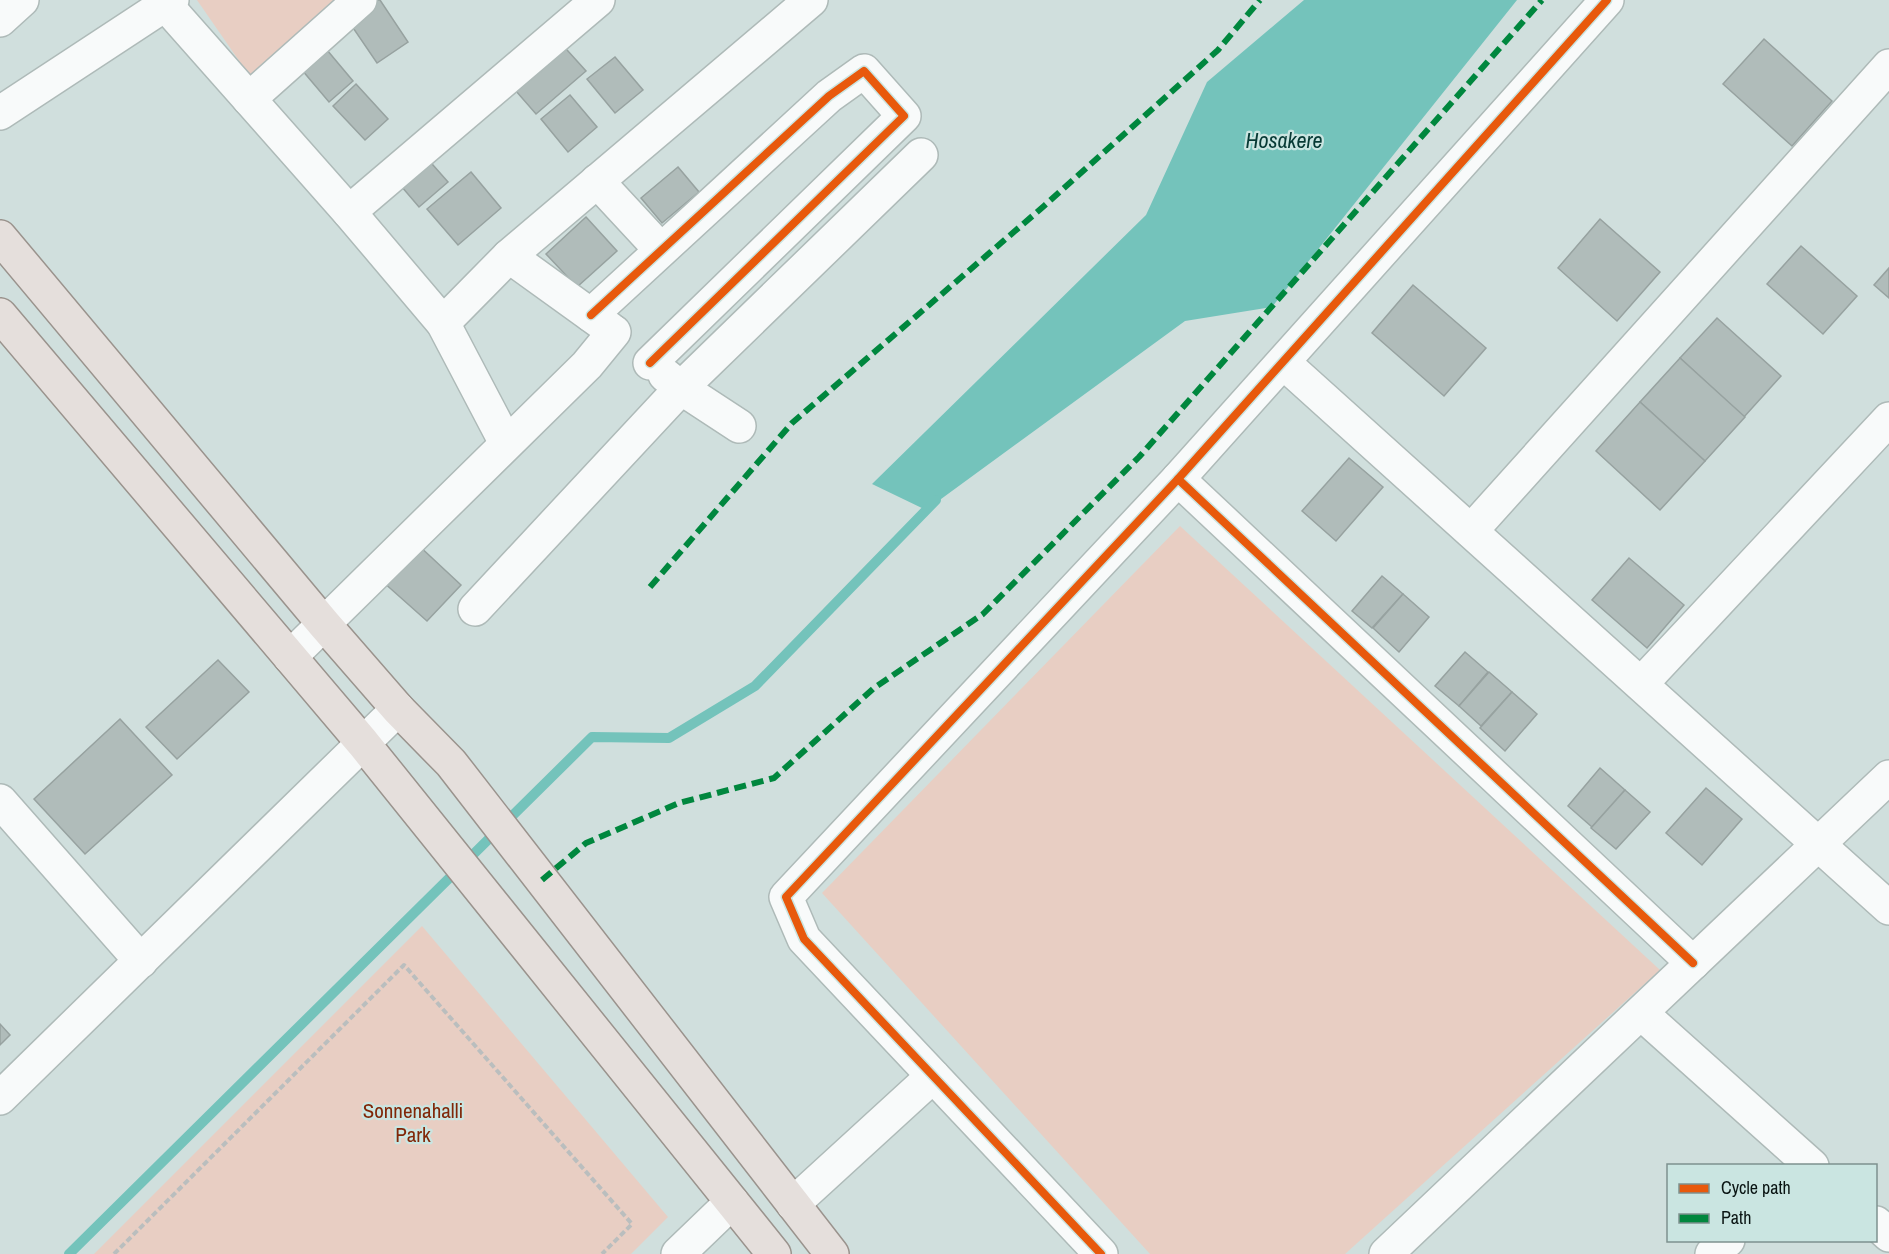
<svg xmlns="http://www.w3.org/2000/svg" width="1889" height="1254" viewBox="0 0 1889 1254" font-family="'Archivo Narrow',sans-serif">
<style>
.green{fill:#e8cec3}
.water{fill:#74c3bb}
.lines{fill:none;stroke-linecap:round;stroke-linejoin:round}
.stream{stroke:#74c3bb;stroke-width:10}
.building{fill:#b0bcba;stroke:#97a2a0;stroke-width:1.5}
.minor-casing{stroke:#aebab8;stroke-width:36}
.major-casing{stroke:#9a938d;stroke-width:36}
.path{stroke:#babebe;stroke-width:4;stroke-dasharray:6 3;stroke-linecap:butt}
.minor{stroke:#f8fafa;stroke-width:33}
.major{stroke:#e5dfdc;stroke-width:33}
.quiet{stroke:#00873e;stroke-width:6;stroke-dasharray:12 6;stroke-linecap:butt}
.cycleway-casing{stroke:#cae5e1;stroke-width:11}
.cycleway{stroke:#e8590c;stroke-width:8}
.labels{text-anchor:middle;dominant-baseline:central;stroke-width:4.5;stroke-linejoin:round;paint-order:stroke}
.park-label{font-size:21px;fill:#802708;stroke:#cae5e1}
.water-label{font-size:22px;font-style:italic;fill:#073a35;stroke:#cae5e1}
</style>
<rect width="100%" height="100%" fill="#d0dfdd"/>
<g class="green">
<path d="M197 0H344L251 78Z"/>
<path d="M1180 526 1660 970 1345 1254H1150L822 893Z"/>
<path d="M422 926 668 1217 631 1254H94Z"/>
</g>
<path class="water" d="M1304 0H1517L1272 307 1185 321 926 510 872 484 1146 215 1207 82Z"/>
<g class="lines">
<path class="stream" d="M69 1254 592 737 669 738 755 686 936 500"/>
</g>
<g class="building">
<path d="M374 0H380L408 42 377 63 347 19Z"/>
<path d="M1764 39 1832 101 1792 146 1723 84Z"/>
<path d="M558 40 586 71 536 114 509 83Z"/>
<path d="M327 50 353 81 329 102 302 70Z"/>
<path d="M615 57 643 90 615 113 587 79Z"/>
<path d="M356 84 388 119 365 140 333 106Z"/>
<path d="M570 95 597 127 568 152 541 119Z"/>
<path d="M425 156 448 182 419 207 396 180Z"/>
<path d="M678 167 699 192 662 223 641 198Z"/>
<path d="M471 172 501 208 458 245 427 209Z"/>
<path d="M586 217 617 251 577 287 546 254Z"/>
<path d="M1600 219 1660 272 1617 321 1558 268Z"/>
<path d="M1801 246 1857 296 1823 334 1767 284Z"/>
<path d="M1889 268V298L1874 285Z"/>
<path d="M1413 285 1486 348 1444 396 1372 333Z"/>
<path d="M1717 318 1781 376 1744 417 1680 358Z"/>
<path d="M1680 358 1745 417 1705 461 1640 402Z"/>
<path d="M1640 402 1705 461 1660 510 1596 451Z"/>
<path d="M1349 458 1383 487 1336 541 1302 511Z"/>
<path d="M416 543 461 585 427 621 382 581Z"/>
<path d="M1629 558 1684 605 1647 648 1592 600Z"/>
<path d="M1382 576 1403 594 1372 628 1352 611Z"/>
<path d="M1403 594 1429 617 1399 652 1373 628Z"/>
<path d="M1465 652 1488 672 1459 706 1435 686Z"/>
<path d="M218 660 249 692 177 759 146 727Z"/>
<path d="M1489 672 1512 692 1481 726 1459 706Z"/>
<path d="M1512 692 1537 714 1505 751 1480 728Z"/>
<path d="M120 719 172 775 85 854 34 799Z"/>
<path d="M1600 768 1625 790 1592 827 1568 806Z"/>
<path d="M1706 788 1742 819 1702 865 1666 833Z"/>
<path d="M1625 790 1650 812 1616 849 1591 828Z"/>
<path d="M0 1024 10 1035 0 1045Z"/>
</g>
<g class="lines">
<g class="minor-casing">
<g id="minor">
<path d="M1607 0 1178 479 1693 963"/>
<path d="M165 4 349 212 443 323 506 443"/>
<path d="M0 20 22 0"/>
<path d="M249 99 360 0"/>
<path d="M0 113 172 0"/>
<path d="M597 181 661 250"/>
<path d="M349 212 598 0"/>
<path d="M509 256 610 329"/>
<path d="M591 315 829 96 864 71 904 116 650 363"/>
<path d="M443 323 509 256 811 0"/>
<path d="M1284 363 1889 908"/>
<path d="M665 375 681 388 739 426"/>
<path d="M1471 531 1889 66"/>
<path d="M475 609 681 388 921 155"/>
<path d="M290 657 587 365 614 332"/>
<path d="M1641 684 1889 419"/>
<path d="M0 801 141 961"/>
<path d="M1641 1013 1812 1166"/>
<path d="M0 1098 398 709"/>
<path d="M793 1204 933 1076"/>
<path d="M1876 1223 1889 1235"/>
<path d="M678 1254 732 1202"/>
<path d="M1101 1254 804 939 786 897 1178 479"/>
<path d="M1386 1254 1889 777"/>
<path d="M1712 1254 1728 1240"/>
</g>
</g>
<g class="major-casing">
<g id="major">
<path d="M0 237 324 624 398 709 451 763 832 1254"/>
<path d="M0 315 363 743 774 1254"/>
</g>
</g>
<path class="path" d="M114 1254 404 965 632 1224 602 1254"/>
<use href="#minor" class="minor"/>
<use href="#major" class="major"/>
<g class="quiet">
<path d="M650 587 792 423 1044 206 1218 50 1260 0"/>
<path d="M542 880 586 843 679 803 774 778 874 688 983 614 1139 457 1542 0"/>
</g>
<g class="cycleway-casing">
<g id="cycleway">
<path d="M1607 0 1178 479 1693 963"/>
<path d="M591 315 829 96 864 71 904 116 650 363"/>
<path d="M1101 1254 804 939 786 897 1178 479"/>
</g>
</g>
<use href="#cycleway" class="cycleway"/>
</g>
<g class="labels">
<g class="park-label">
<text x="413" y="1110">Sonnenahalli<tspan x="413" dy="24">Park</tspan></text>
</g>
<g class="water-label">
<text x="1284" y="140">Hosakere</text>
</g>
</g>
<rect x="1667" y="1164" width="210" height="78" fill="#cae5e1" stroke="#7d918f" stroke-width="1.5"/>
<rect x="1679" y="1184" width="30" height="9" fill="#e8590c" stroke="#7d918f" stroke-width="1.5"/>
<text x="1721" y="1194" font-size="18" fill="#0a1413">Cycle path</text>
<rect x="1679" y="1214" width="30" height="9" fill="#00873e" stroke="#7d918f" stroke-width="1.5"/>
<text x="1721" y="1224" font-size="18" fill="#0a1413">Path</text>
</svg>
